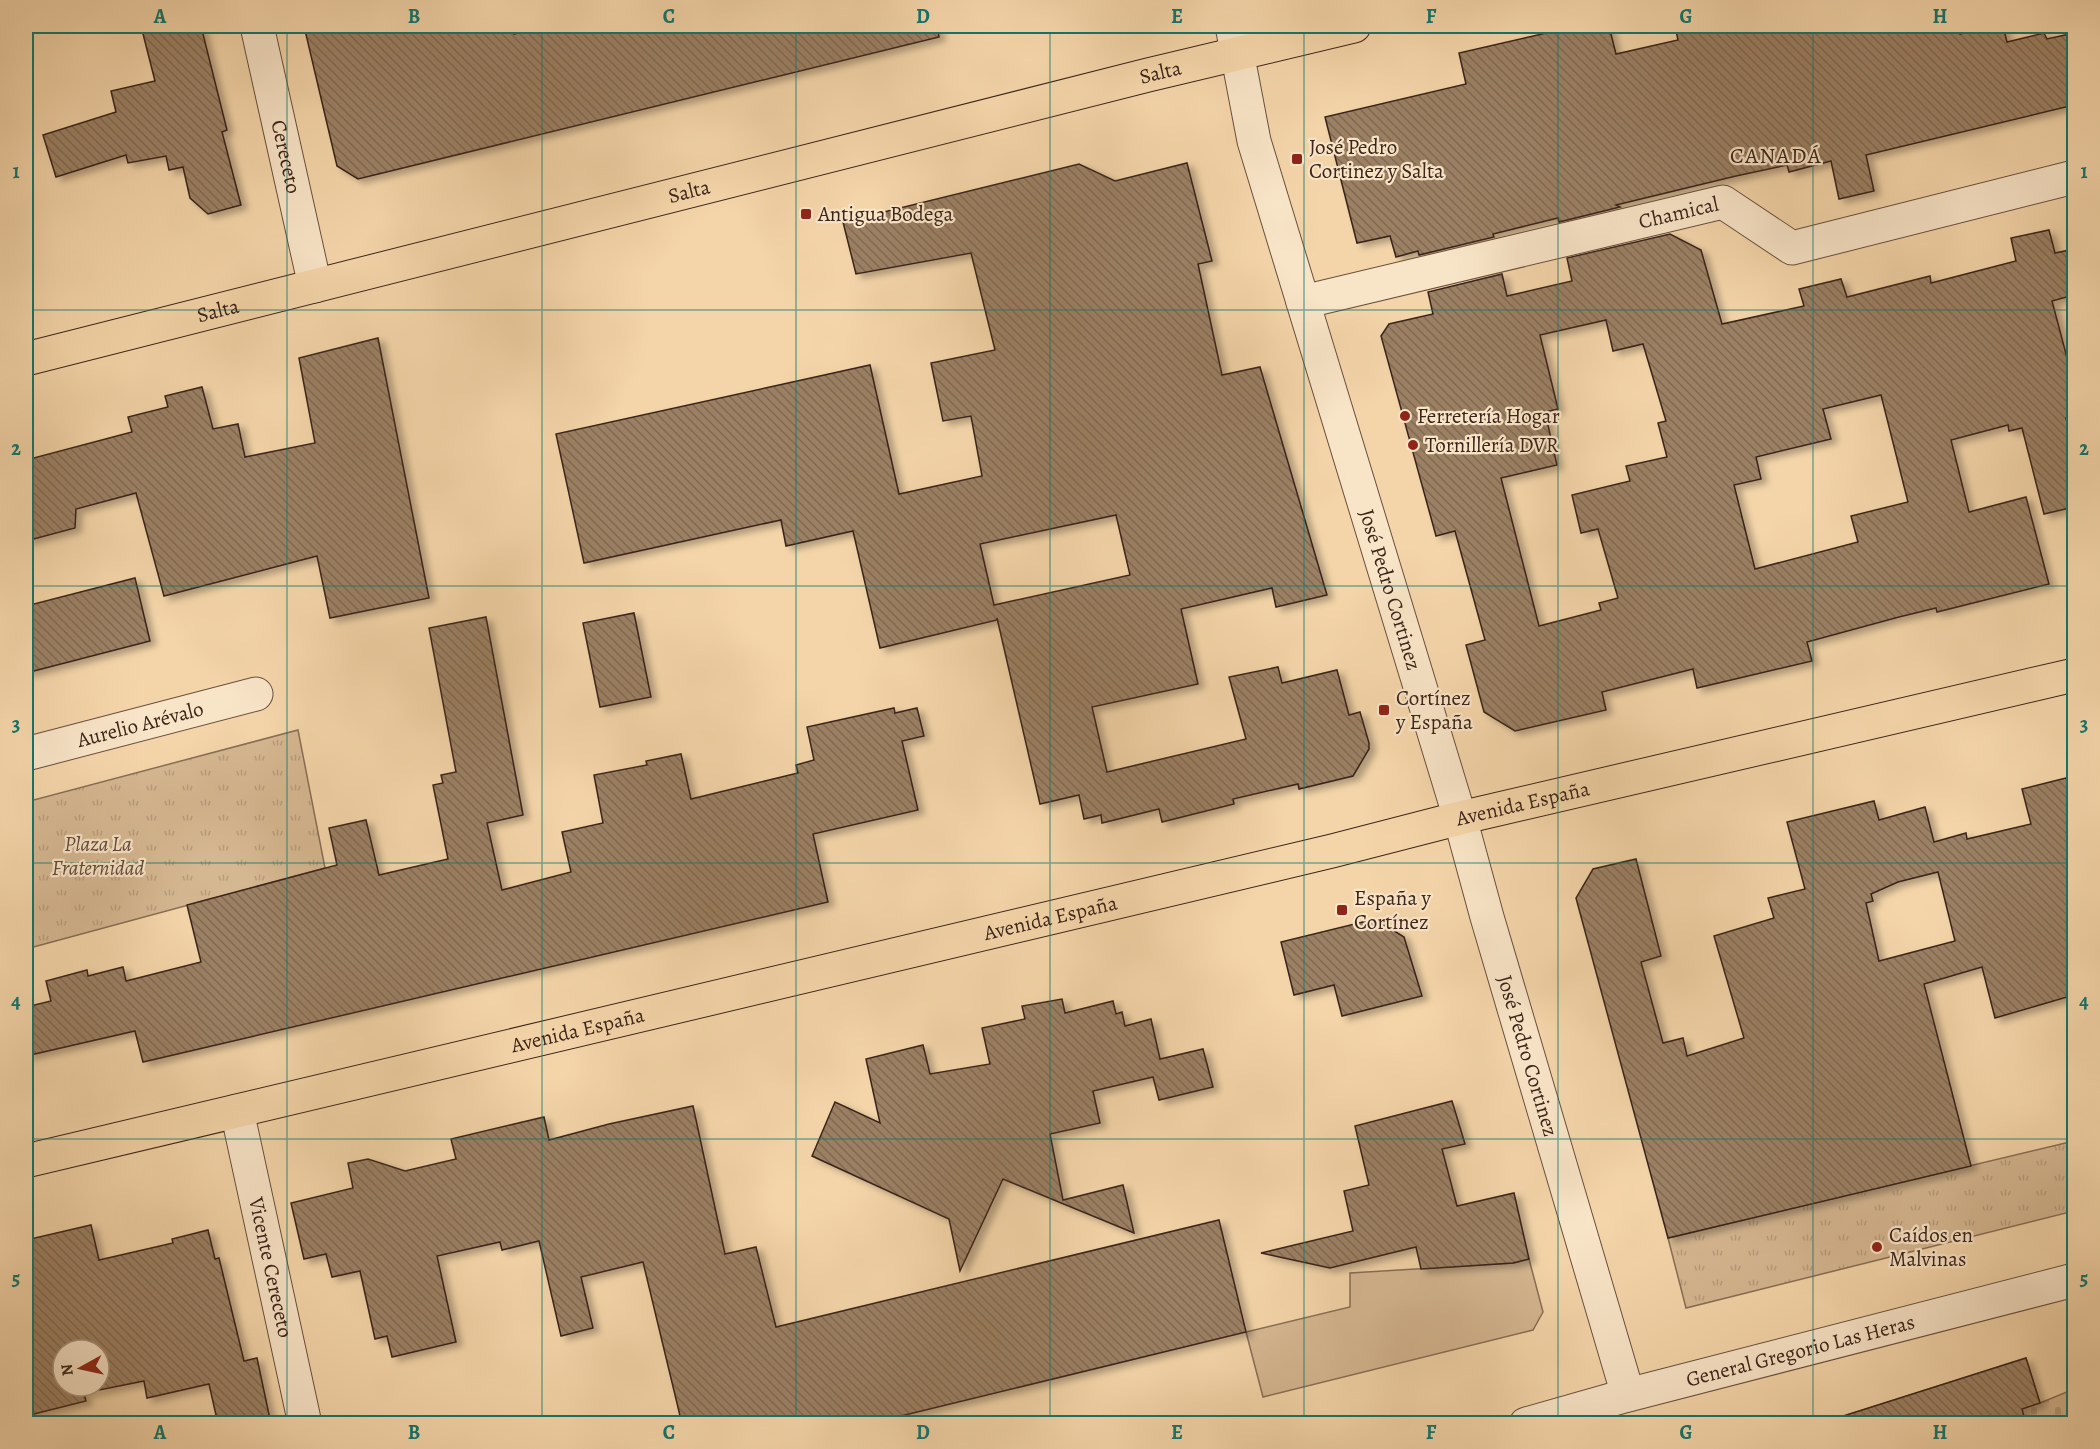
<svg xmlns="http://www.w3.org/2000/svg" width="2100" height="1449" viewBox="0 0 2100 1449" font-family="Alegreya,serif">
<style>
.grass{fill:#d5b791;stroke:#886e56;stroke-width:1.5}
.cemetery{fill:url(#cemetery-stones);stroke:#886e56;stroke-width:1.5}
.park{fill:url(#park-tufts);stroke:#886e56;stroke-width:1.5}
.building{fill:url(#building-back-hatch);stroke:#3b241a;stroke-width:1.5;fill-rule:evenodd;filter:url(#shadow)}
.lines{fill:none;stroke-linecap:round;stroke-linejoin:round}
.minor-casing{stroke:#69503e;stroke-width:35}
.major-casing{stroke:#3b241a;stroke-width:35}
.minor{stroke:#f8e4c7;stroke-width:33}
.major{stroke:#f4d5a9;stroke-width:33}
.grid{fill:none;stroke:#0f766e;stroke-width:1.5;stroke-opacity:0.55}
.poi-dot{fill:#8f2418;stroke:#f8e4c7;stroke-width:2}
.labels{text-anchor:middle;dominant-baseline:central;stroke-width:4.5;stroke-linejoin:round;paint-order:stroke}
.street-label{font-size:21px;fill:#3b241a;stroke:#f8e4c7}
.poi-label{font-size:21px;fill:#3b241a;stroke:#f8e4c7;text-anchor:start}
.park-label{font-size:21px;font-style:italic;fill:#624938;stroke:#f8e4c7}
.neighbourhood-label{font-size:22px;letter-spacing:1.5px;fill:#3b241a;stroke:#f8e4c7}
.neatline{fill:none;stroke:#0f766e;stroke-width:2}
.grid-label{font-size:20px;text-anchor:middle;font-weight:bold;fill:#0f766e}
</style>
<defs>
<pattern id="cemetery-stones" width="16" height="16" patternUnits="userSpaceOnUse" patternTransform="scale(1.5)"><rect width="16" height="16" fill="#d5b791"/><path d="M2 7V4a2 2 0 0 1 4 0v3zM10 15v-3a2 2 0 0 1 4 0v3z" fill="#b89d7c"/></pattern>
<pattern id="park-tufts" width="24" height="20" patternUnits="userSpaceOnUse" patternTransform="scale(1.5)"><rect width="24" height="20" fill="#d5b791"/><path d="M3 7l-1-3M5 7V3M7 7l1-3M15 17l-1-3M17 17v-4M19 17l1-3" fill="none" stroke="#b89d7c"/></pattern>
<pattern id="building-back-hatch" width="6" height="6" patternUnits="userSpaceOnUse" patternTransform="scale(1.5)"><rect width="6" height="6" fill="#9b8064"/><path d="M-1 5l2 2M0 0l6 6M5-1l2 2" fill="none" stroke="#806952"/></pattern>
<filter id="shadow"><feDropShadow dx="6" dy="4" stdDeviation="3" flood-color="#0004"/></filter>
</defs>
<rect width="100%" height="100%" fill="#f4d5a9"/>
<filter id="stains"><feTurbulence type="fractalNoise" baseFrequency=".00333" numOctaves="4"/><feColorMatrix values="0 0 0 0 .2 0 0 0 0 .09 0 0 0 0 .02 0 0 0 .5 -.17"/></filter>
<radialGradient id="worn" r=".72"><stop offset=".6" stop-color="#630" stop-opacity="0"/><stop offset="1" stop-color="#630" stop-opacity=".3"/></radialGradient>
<path class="grass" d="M1529 1259 1543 1312 1533 1330 1263 1397 1246 1332 1350 1307V1273L1514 1263Z"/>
<path class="cemetery" d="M2026 1358 2040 1403 2074 1389V1423L1819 1424Z"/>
<g class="park">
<path d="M298 730 325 868 26 949V802Z"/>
<path d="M2074 1141V1211L1686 1308 1668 1238Z"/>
</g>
<g class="building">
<path d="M141 26H201L227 130 222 132 241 205 208 214 190 198 183 167 169 170 166 156 128 163 126 155 56 177 43 135 116 112 111 91 155 81Z"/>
<path d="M304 26H512L514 34 549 26H937L939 37 358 179 337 166Z"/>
<path d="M1577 26H1609L1616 54 1678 40 1675 26H1958L1960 34 1989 26H2003L2007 42 2044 33 2047 39 2074 33V105L1866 155 1874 191 1839 199 1831 161 1789 172 1787 165 1736 176 1616 205 1620 207 1559 222 1558 218 1493 234 1494 237 1419 255 1418 251 1396 257 1390 236 1357 243 1325 117 1466 84 1459 53Z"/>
<path d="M1187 163 1212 261 1198 264 1222 375 1260 367 1327 595 1276 607 1272 588 1181 609 1198 684 1092 707 1107 772 1246 739 1229 677 1278 667 1282 683 1337 670 1349 715 1360 712 1369 743V749L1353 776 1299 789 1298 784 1233 799 1234 804 1162 822 1159 809 1102 823 1101 815 1084 819 1079 795 1040 804 997 618V620L880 648 853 531 786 546 781 520 584 563 556 434 870 365 899 494 982 476 971 416 943 421 931 363 995 350 971 253 856 274 843 222 1079 164 1115 181ZM1116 515 1130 575 994 605 980 544Z"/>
<path d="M2049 230 2055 253 2074 249V295L2052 301 2074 384V416L2066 418 2074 453V507L2044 514 2022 428 2009 431 2008 425 1951 440 1969 512 2026 497 2049 584 1937 612 1936 608 1899 617 1807 642 1812 661 1697 688 1693 669 1602 692 1606 710 1515 731 1484 712 1466 645 1485 640 1455 531 1436 536 1381 336 1389 324 1433 314 1428 292 1502 274 1507 296 1572 281 1567 258 1670 234 1701 250 1722 324 1804 306 1799 289 1841 279 1847 297 1930 276 1931 283 2016 261 2011 238ZM1606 320 1613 351 1643 344 1666 421 1658 423 1667 457 1626 466 1630 481 1572 495 1581 533 1598 529 1618 598 1599 603 1601 610 1539 626 1501 478 1557 465 1545 412 1558 409 1540 335ZM1881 395 1908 502 1851 516 1858 542 1755 569 1734 485 1761 479 1756 457 1831 439 1823 409Z"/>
<path d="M378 338 429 598 330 618 317 556 164 596 136 493 76 509 75 528 26 541V460L132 432 128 417 168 407 165 396 202 387 213 429 238 424 245 457 315 443 299 358Z"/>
<path d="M135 578 150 641 26 673V606Z"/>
<path d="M634 613 651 697 600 707 583 623Z"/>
<path d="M486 617 523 815 487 823 502 890 571 872 562 832 603 823 594 775 647 765 646 761 681 754 691 799 798 773 796 765 814 760 807 727 894 708 895 713 917 708 924 736 902 741 918 810 813 834 828 902 143 1062 135 1031 26 1056V1007L51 1001 46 981 87 970 88 976 123 967 126 981 201 962 187 905 337 865 329 828 366 820 379 875 448 859 433 785 443 783 441 775 456 772 429 628Z"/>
<path d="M2074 776V995L1995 1018 1982 967 1924 984 1971 1166 1668 1238 1576 898 1593 869 1636 859 1661 956 1641 962 1663 1043 1683 1038 1687 1056 1744 1038 1714 936 1774 918 1768 898 1805 889 1787 822 1874 801 1879 820 1925 807 1934 842 1966 833 1967 839 2031 824 2022 789ZM1938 872 1955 941 1879 961 1866 903 1873 901 1871 894 1898 882Z"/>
<path d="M1375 919 1404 937 1422 996 1342 1016 1334 985 1294 995 1281 942Z"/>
<path d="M1062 999 1065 1013 1113 1001 1116 1014 1122 1012 1125 1026 1151 1019 1160 1059 1203 1049 1213 1087 1159 1100 1153 1077 1093 1091 1100 1123 1050 1134 1063 1200 1123 1185 1134 1233 1003 1179 960 1271 949 1219 812 1156 835 1102 880 1123 866 1059 923 1045 930 1074 990 1064 982 1028 1025 1019 1022 1006Z"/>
<path d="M1452 1101 1465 1144 1442 1149 1457 1206 1514 1193 1529 1259 1513 1263 1421 1269 1416 1247 1330 1268 1261 1253 1353 1231 1344 1191 1369 1185 1355 1126Z"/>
<path d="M693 1106 725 1254 756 1247 776 1327 1219 1220 1246 1332 868 1424H682L643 1262 581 1277 593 1328 561 1336 539 1241 502 1250 500 1242 437 1256 456 1342 392 1357 387 1336 375 1339 360 1271 332 1277 326 1254 304 1259 291 1203 353 1188 348 1163 368 1159 405 1171 456 1159 451 1139 544 1117 549 1140 609 1124Z"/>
<path d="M91 1225 99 1260 173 1243 172 1239 208 1230 215 1259 219 1258 244 1361 257 1358 271 1424H218L209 1384 147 1398 144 1381 84 1393 86 1401 26 1416V1240ZM63 1350H99V1386H63Z"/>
<path d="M2026 1358 2040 1403 2022 1409 2026 1424H1841L1840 1417Z"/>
</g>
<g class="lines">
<g class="minor-casing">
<g id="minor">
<path id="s1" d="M257 26 315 286"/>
<path id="s2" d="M1232 26 1254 141 1460 818 1487 917 1628 1395"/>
<path id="s3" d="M1303 302 1723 202 1792 248 2074 177"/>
<path id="s4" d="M26 754 256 694"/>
<path id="s5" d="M237 1111 305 1424"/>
<path id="s6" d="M1526 1424 1628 1395 2074 1280"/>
</g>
</g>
<g class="major-casing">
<g id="major">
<path id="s7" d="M26 359 1148 75 1354 26"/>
<path id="s8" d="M26 1161 1332 851 1460 818 2074 675"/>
</g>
</g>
<use href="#minor" class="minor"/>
<use href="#major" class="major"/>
</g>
<path class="grid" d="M287 26V1424M542 26V1424M796 26V1424M1050 26V1424M1304 26V1424M1558 26V1424M1813 26V1424M26 310H2074M26 586H2074M26 863H2074M26 1139H2074"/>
<g class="poi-dot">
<rect x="1291" y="153" width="12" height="12" rx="3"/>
<rect x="800" y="208" width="12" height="12" rx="3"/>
<circle cx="1405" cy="416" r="6"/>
<circle cx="1413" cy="445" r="6"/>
<rect x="1378" y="704" width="12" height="12" rx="3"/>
<rect x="1336" y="904" width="12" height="12" rx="3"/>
<circle cx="1877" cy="1247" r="6"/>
</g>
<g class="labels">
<g class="street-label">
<text stroke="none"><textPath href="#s7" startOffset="1170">Salta</textPath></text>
<text stroke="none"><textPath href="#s1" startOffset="134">Cereceto</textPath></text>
<text stroke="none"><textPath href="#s7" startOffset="684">Salta</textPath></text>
<text stroke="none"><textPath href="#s3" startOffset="386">Chamical</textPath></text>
<text stroke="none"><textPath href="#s7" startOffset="198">Salta</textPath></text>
<text stroke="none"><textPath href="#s2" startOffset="586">José Pedro Cortinez</textPath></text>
<text stroke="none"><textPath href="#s4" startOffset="118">Aurelio Arévalo</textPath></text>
<text stroke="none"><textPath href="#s8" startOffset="1539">Avenida España</textPath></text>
<text stroke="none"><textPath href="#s8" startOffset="1053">Avenida España</textPath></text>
<text stroke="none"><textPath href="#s8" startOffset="567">Avenida España</textPath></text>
<text stroke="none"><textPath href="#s2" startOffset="1072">José Pedro Cortinez</textPath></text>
<text stroke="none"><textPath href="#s5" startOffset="160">Vicente Cereceto</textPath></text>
<text stroke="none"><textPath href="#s6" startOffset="284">General Gregorio Las Heras</textPath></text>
</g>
<g class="poi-label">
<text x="1309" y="147">José Pedro<tspan x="1309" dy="24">Cortinez y Salta</tspan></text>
<text x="818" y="214">Antigua Bodega</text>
<text x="1417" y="416">Ferretería Hogar</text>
<text x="1425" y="445">Tornillería DVR</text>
<text x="1396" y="698">Cortínez<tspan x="1396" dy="24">y España</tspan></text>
<text x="1354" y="898">España y<tspan x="1354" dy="24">Cortínez</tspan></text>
<text x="1889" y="1235">Caídos en<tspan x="1889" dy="24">Malvinas</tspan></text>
</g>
<g class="park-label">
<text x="98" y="844">Plaza La<tspan x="98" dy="24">Fraternidad</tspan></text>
</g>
<g class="neighbourhood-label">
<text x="1776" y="156">CANADÁ</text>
</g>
</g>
<rect width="2100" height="1449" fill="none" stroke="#f4d5a9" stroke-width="66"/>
<g transform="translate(81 1368) rotate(262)"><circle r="28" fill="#f8e4c7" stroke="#ac9782" stroke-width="1.5"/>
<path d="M0-4.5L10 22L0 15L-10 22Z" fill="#8f2418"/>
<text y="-9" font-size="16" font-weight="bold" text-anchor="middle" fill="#3b241a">N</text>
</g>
<rect x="33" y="33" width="2034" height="1383" class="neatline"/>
<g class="grid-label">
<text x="160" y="23">A</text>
<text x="414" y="23">B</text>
<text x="669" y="23">C</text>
<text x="923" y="23">D</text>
<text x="1177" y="23">E</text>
<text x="1431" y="23">F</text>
<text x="1686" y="23">G</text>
<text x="1940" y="23">H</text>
<text x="16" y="178">1</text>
<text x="2084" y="178">1</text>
<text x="16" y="455">2</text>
<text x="2084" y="455">2</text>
<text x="16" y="731">3</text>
<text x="2084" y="731">3</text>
<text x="16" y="1008">4</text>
<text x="2084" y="1008">4</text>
<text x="16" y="1285">5</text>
<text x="2084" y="1285">5</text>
<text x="160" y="1439">A</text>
<text x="414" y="1439">B</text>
<text x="669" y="1439">C</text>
<text x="923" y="1439">D</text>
<text x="1177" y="1439">E</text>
<text x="1431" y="1439">F</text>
<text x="1686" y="1439">G</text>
<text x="1940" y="1439">H</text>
</g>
<rect width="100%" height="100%" filter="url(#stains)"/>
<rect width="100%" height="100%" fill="url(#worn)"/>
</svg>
